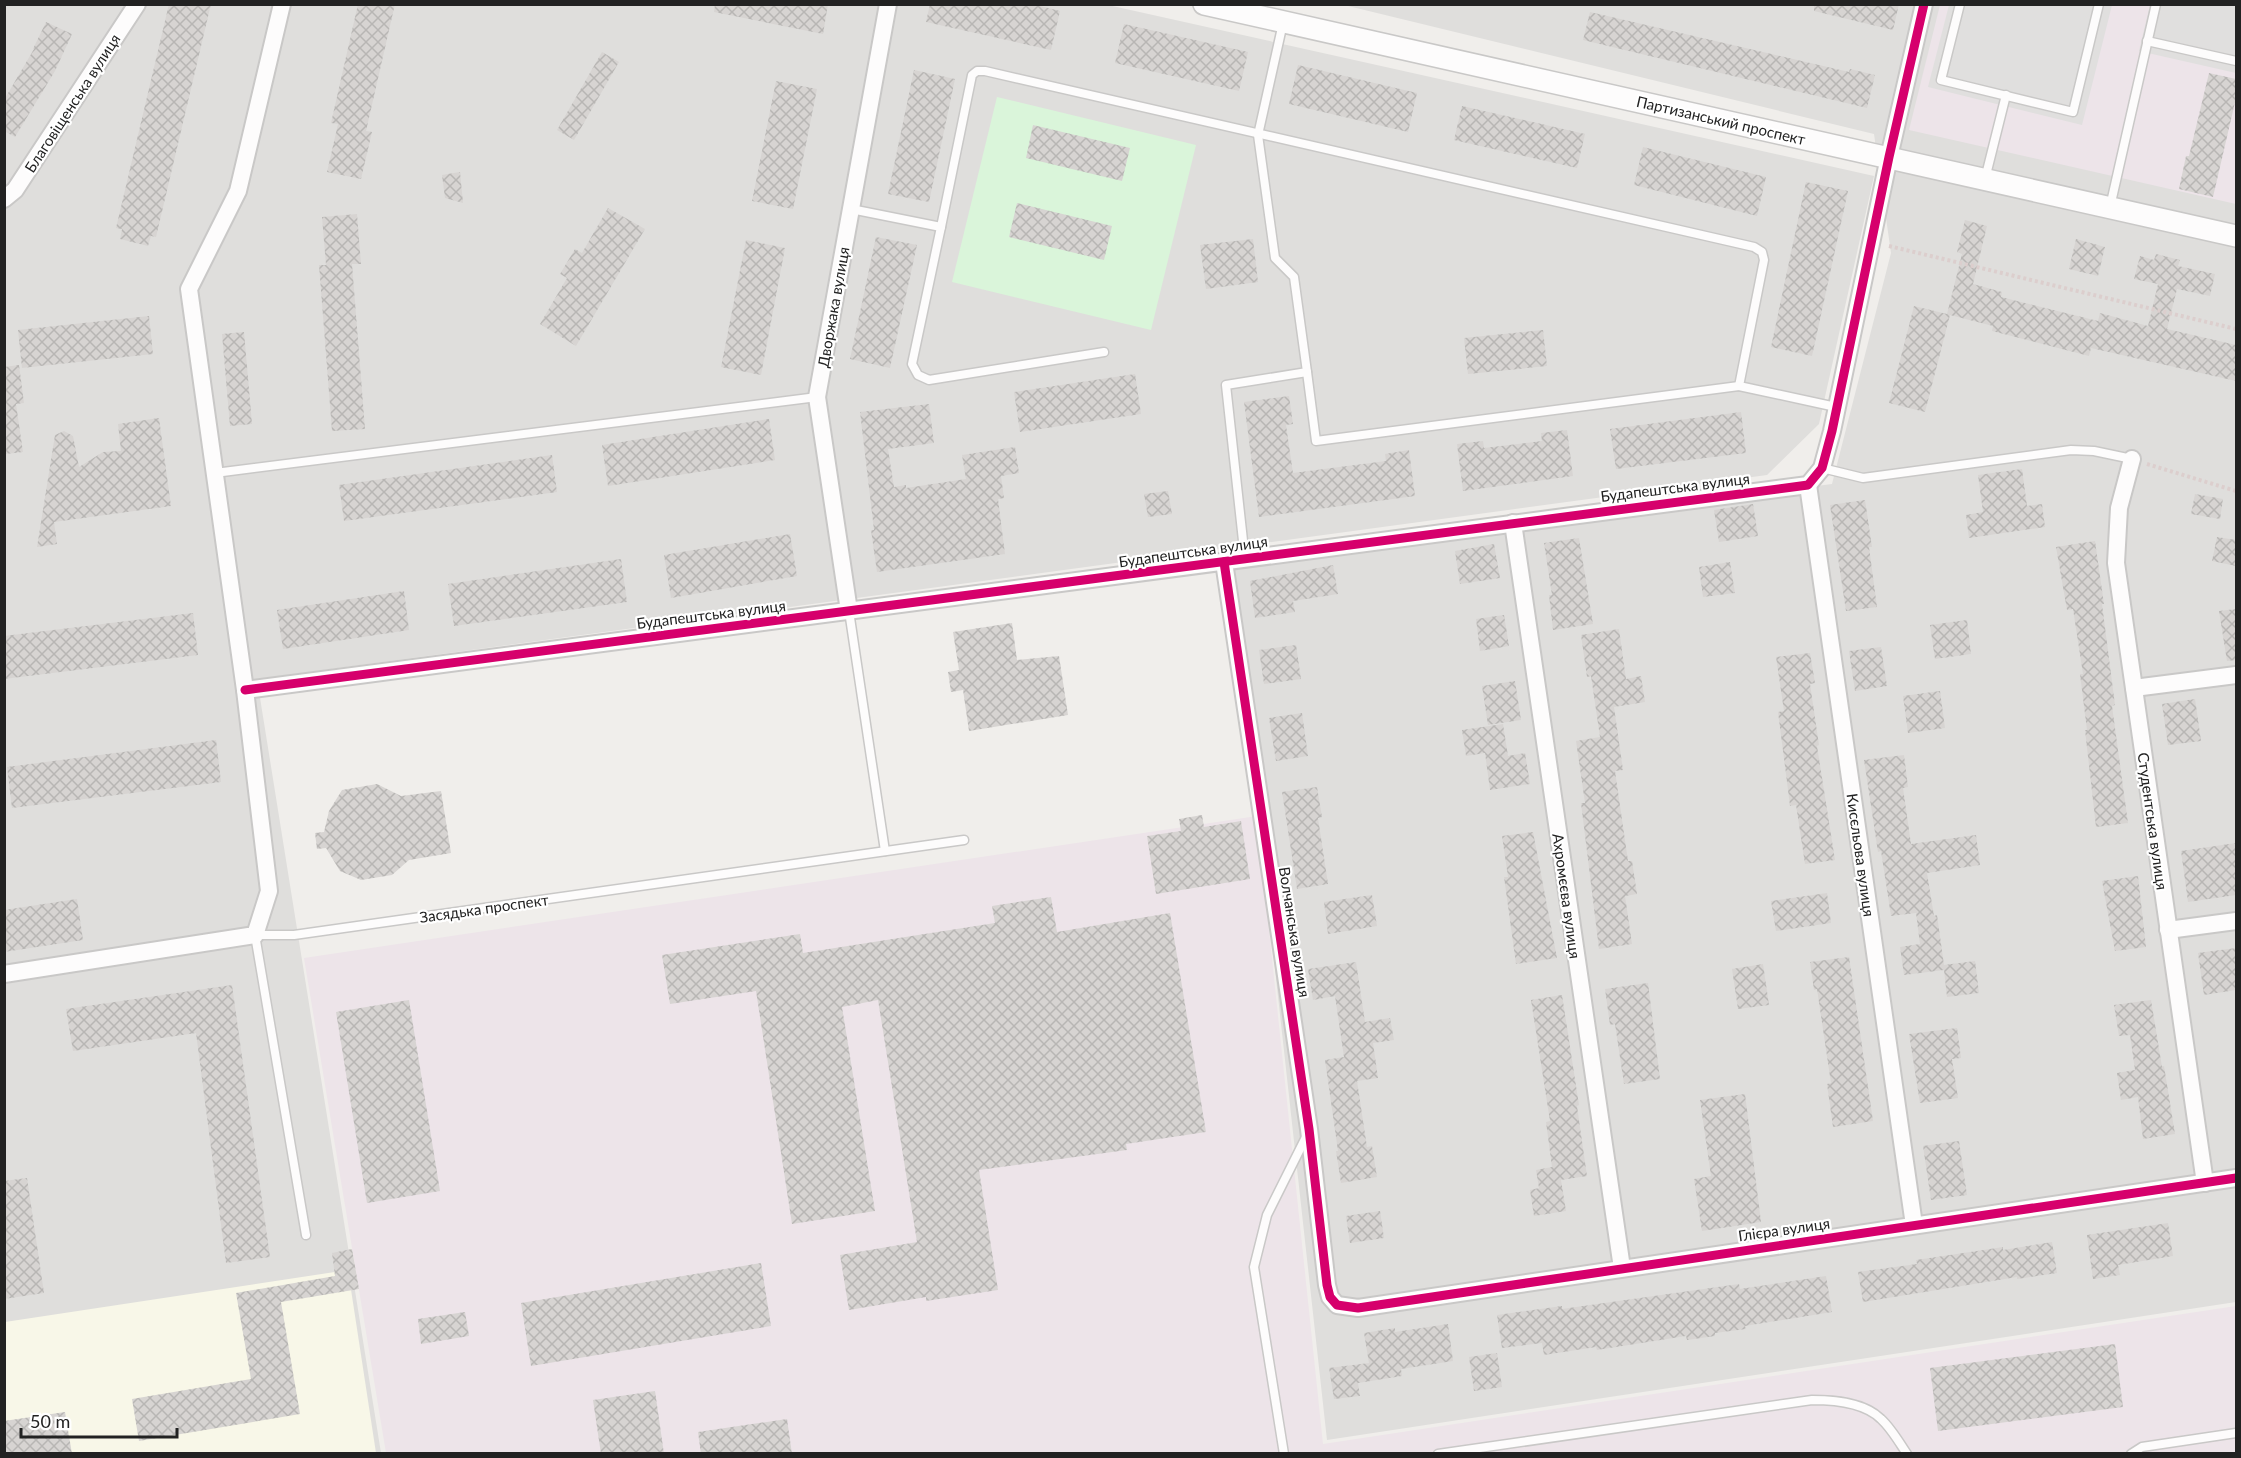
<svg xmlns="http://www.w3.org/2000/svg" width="2241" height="1458" viewBox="0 0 2241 1458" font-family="Lato,sans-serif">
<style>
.residential{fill:#dfdedc}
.industrial{fill:#ede4e9}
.education{fill:#f8f7e8}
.park{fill:#daf5da}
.parking{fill:#e0dfde}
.building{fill:url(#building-cross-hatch)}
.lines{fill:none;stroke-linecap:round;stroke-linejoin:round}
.service-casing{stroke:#c9c8c7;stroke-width:11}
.minor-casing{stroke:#c9c8c7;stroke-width:20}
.tertiary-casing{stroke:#c9c8c7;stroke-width:24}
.path{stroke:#dccecd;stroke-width:4;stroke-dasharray:3 3;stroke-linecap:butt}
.service{stroke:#fdfcfc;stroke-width:8}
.minor{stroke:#fdfcfc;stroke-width:16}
.tertiary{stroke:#fdfcfc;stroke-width:21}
.cycleway-casing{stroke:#fff;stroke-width:13}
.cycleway{stroke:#d6006c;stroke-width:9}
.labels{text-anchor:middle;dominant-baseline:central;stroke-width:4.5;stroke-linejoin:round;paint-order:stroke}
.street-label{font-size:15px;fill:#222;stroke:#fff}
</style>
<defs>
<pattern id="building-cross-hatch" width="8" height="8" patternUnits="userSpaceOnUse" patternTransform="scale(1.5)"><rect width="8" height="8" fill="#d7d4d2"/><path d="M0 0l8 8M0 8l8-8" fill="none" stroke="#b8b6b4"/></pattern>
</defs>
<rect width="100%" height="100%" fill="#f0eeeb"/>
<g class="residential">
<path d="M5 5H1108L1874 176 1819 424 1767 475 257 679 381 1453 5 1454Z"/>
<path d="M1344 5H2236V1302L1327 1440 1230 562 1832 484 1891 253 1874 134Z"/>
</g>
<g class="industrial">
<path d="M1940 5H2236V204L1909 130Z"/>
<path d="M1257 816 1323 1444 2236 1306V1453H386L304 958Z"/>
</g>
<path class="education" d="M348 1270 376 1453 5 1454V1322Z"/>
<path class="park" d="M997 97 1196 145 1151 330 952 282Z"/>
<g class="parking">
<path d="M1949 5H2112L2082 125 1928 87Z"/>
<path d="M2150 5H2236V73L2139 51Z"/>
</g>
<g class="building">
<path d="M169 4H211L156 237 151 236 148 246 120 239 122 229 116 228Z"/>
<path d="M358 4H395L366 131 372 132 361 179 327 172 338 124 331 123Z"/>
<path d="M715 4H828L823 34 714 12Z"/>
<path d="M930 4H1032L1060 11 1051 50 926 22Z"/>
<path d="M1814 4H1899L1893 30 1814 11Z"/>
<path d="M1590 12 1849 72 1850 69 1875 75 1867 108 1583 40Z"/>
<path d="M46 22 72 34 55 71 15 137 4 131V100L34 49H33Z"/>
<path d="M1124 24 1248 52 1239 91 1115 63Z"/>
<path d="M602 52 619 62 574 140 557 130Z"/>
<path d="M1298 65 1417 93 1408 132 1289 104Z"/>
<path d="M914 70 955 79 929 202 888 194Z"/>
<path d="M2209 73 2236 79V98L2213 197 2179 189 2186 156H2189Z"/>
<path d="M776 81 817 89 793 209 752 201Z"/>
<path d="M1462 106 1585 134 1577 168 1454 140Z"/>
<path d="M1033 125 1130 148 1122 181 1026 158Z"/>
<path d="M1643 147 1766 177 1757 216 1634 185Z"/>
<path d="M460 172 463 203 445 198 442 175Z"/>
<path d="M1806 182 1848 191 1812 356 1771 347Z"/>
<path d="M1017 203 1112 226 1104 260 1009 237Z"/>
<path d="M608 208 645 229 576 346 540 324 567 278 560 274 575 249 582 253Z"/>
<path d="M357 214 361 264H352L365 429 332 431 319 265H326L322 217Z"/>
<path d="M1965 220 1987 226 1973 284 2002 292 2001 297 2098 321 2100 313 2148 326 2158 284 2134 279 2140 256 2154 260 2156 254 2180 260 2178 266 2215 274 2210 296 2177 289 2167 329 2236 345V381L2091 348 2089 356 1992 331 1993 326 1950 315 1925 412 1889 403 1914 306 1947 314 1962 254 1957 252Z"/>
<path d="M876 237 917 245 890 368 850 359Z"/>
<path d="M1253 239 1258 282 1206 289 1200 245Z"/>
<path d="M2076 239 2105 247 2098 276 2069 269Z"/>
<path d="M746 240 785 248 761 375 721 367Z"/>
<path d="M149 316 153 354 22 368 18 330Z"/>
<path d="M1543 330 1547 366 1468 374 1464 338Z"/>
<path d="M244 332 252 424 230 426 222 334Z"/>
<path d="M19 365 24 403 16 404 23 452 6 454 4 367Z"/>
<path d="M1135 374 1141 414 1020 432 1014 392Z"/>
<path d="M1289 396 1293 424 1286 425 1293 473 1386 461 1385 454 1409 450 1415 496 1259 517 1244 402Z"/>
<path d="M929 404 934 443 888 449 894 487 906 485V488L966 479 962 455 1015 447 1019 473 1001 476 1004 498 998 499 1005 554 877 572 871 530H874L860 412Z"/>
<path d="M1741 412 1746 453 1616 469 1610 429Z"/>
<path d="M159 418 171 506 54 522 57 544 37 547 55 435 64 431 73 436 79 467 103 452 121 451 118 424Z"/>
<path d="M769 419 775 460 608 486 602 445Z"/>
<path d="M1567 430 1573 476 1463 491 1457 444 1483 441 1484 448 1542 441 1541 433Z"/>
<path d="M552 455 557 492 344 521 339 485Z"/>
<path d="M2022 469 2027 506 2042 504 2045 527 1969 538 1966 515 1983 512 1978 475Z"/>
<path d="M1168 491 1172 514 1148 517 1144 494Z"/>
<path d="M2195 494 2223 499 2220 519 2191 514Z"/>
<path d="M1865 500 1872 547H1869L1877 607 1846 611 1830 505Z"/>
<path d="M1753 504 1758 536 1719 542 1714 510Z"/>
<path d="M790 534 797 576 671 598 664 555Z"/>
<path d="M2217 537 2236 540V566L2212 561Z"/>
<path d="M1579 538 1593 624 1553 630 1549 595H1552L1544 543Z"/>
<path d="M2095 541 2104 604H2102L2115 705 2112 706 2128 823 2096 827 2085 730H2087L2080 674H2083L2073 609 2067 610 2056 547Z"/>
<path d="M1494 544 1500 578 1460 584 1455 551Z"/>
<path d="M621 559 627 602 454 626 448 584Z"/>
<path d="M1730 562 1735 593 1703 597 1699 567Z"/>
<path d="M1333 565 1338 594 1293 601 1295 612 1255 618 1250 581Z"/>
<path d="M404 591 409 630 283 649 277 610Z"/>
<path d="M2236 609V660L2227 661 2219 611Z"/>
<path d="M193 613 198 655 4 679V636Z"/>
<path d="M1504 615 1509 646 1480 651 1476 619Z"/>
<path d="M1967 620 1971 654 1935 659 1930 625Z"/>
<path d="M1012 623 1017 660 1059 656 1068 715 969 731 963 690 951 692 948 672 959 670 953 632Z"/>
<path d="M1619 629 1626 679 1641 676 1645 702 1614 707 1623 770 1615 771 1628 861H1632L1637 894 1625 896 1632 944 1599 949 1581 803H1585L1576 741 1600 737 1591 676 1587 677 1581 635Z"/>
<path d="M1296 645 1301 679 1264 684 1259 650Z"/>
<path d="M1881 647 1887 686 1855 691 1849 651Z"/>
<path d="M1810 653 1815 683 1810 684 1819 745 1817 746 1835 860 1805 864 1796 805 1790 806 1786 774 1778 712 1784 711 1776 657Z"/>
<path d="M1515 681 1521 720 1488 725 1482 686Z"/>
<path d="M1940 691 1945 728 1908 733 1903 696Z"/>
<path d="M2195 699 2201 741 2168 745 2162 704Z"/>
<path d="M1302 713 1308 756 1276 761 1269 718Z"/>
<path d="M1503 724 1508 756 1525 753 1530 784 1490 790 1485 753 1466 756 1462 730Z"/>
<path d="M216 740 221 782 12 808 7 767Z"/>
<path d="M1904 755 1908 787 1903 788 1911 844 1976 835 1980 865 1927 873 1934 916 1937 915 1944 965 1975 961 1979 993 1947 997 1944 970 1904 975 1900 947 1920 944 1916 913 1891 916 1881 851 1878 852 1864 760Z"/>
<path d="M377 784 401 796 441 791 451 853 409 860 392 875 361 880 340 871 326 848 317 849 315 833 324 832 329 811 342 790Z"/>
<path d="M1317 787 1322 817 1318 818 1328 884 1297 889 1282 792Z"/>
<path d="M1202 815 1204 827 1241 821 1250 879 1156 894 1147 836 1181 831 1179 819Z"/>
<path d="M1533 832 1557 958 1516 964 1504 877H1508L1502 836Z"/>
<path d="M2236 843V895L2188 902 2181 851Z"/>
<path d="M2138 876 2146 947 2115 951 2102 881Z"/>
<path d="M1827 893 1831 923 1776 931 1771 901Z"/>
<path d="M1372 895 1377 926 1328 934 1324 902Z"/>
<path d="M1051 897 1057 932 1170 913 1206 1132 1126 1144 1127 1150 979 1170 998 1290 926 1301V1297L849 1310 840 1255 917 1242 878 1000 842 1007 875 1211 792 1224 756 991 670 1004 662 955 800 934 803 953 995 923 992 906Z"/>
<path d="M77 899 83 940 4 952V910Z"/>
<path d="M2236 948V990L2204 995 2198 953Z"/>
<path d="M1849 957 1873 1121 1833 1127 1827 1084 1831 1083 1817 989 1814 990 1810 962Z"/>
<path d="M1356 962 1365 1022 1390 1018 1394 1040 1373 1043 1378 1078 1357 1081 1367 1147 1372 1146 1377 1177 1341 1183 1336 1151H1338L1325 1060 1344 1057 1335 996 1313 1000 1308 969Z"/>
<path d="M1763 964 1769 1005 1738 1009 1732 969Z"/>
<path d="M1648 983 1660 1079 1624 1084 1615 1024 1610 1025 1605 989Z"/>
<path d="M232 985 270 1257 226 1263 196 1033 73 1051 66 1009Z"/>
<path d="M1562 995 1579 1105 1577 1106 1587 1176 1561 1180 1566 1211 1534 1216 1530 1190 1539 1188 1536 1170 1552 1167 1546 1122 1550 1121 1531 1000Z"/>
<path d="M409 1000 440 1191 367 1203 336 1012Z"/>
<path d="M2151 1000 2162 1067 2164 1066 2175 1134 2143 1139 2138 1097 2121 1100 2117 1073 2135 1070 2130 1035 2119 1036 2114 1005Z"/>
<path d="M1957 1028 1961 1058 1952 1059 1958 1098 1920 1103 1909 1034Z"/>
<path d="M1745 1094 1761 1222 1702 1231 1694 1179 1711 1176 1700 1100Z"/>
<path d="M1959 1141 1967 1195 1931 1200 1923 1146Z"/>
<path d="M27 1178 44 1293 4 1299V1181Z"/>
<path d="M1380 1211 1384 1238 1350 1243 1346 1216Z"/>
<path d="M2168 1223 2173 1256 2118 1265 2120 1275 2093 1279 2087 1235Z"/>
<path d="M2052 1242 2057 1273 2017 1279V1277L1863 1302 1858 1272 1917 1264 1916 1260 1977 1251 2003 1247V1250Z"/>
<path d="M352 1249 359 1289 281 1302 300 1414 139 1441 132 1399 251 1379 236 1293 335 1276 332 1253Z"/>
<path d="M761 1263 771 1326 531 1366 521 1303Z"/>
<path d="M1826 1276 1832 1312 1745 1326 1746 1329 1715 1333V1336L1687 1340 1686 1336 1597 1350 1596 1347 1544 1355 1542 1343 1502 1348 1497 1315 1562 1306V1309L1739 1284 1740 1289Z"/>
<path d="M465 1312 469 1336 421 1344 418 1319Z"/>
<path d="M1448 1324 1453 1361 1401 1369 1402 1376 1358 1383 1360 1396 1334 1399 1329 1368 1369 1363 1364 1333 1395 1328V1332Z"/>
<path d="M2115 1344 2123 1407 1938 1431 1930 1368Z"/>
<path d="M1497 1353 1502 1387 1474 1391 1469 1357Z"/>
<path d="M655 1391 664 1454H601L593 1400Z"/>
<path d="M65 1412 72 1454H4V1421Z"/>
<path d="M787 1419 792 1454H701L698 1432Z"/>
</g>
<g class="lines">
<g class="service-casing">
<g id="service">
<path d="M1960 4 1941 80 2073 112 2099 4"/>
<path d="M2147 41 2236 61"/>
<path d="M1985 179 2006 95"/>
<path d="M2110 207 2156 4"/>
<path d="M851 209 941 227 972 75 977 71H985L1754 247 1762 252 1764 260 1739 386 1836 407"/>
<path d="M941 227 912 364 918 375 929 380 1104 352"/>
<path d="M1307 372 1316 441 1739 386"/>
<path d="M1822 468 1863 478 2071 450 2094 451 2132 459"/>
<path d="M215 473 817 397"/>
<path d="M1245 559 1226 385 1307 372 1294 277 1275 258 1258 135 1283 23"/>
<path d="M849 611 885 851"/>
<path d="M306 1235 255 935H294L964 840"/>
<path d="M1284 1454 1254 1267 1267 1215 1307 1135"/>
<path d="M1438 1454 1812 1400C1834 1400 1864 1402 1881 1419 1891 1428 1899 1442 1907 1454"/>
<path d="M2131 1454 2142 1447 2236 1433"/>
</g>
</g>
<g class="minor-casing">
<g id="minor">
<path d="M4 199 15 190 137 4"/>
<path d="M2132 459 2119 508 2116 563 2205 1183"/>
<path d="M1808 485 1914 1225"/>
<path d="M1513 523 1622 1268"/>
<path d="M1224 562 1309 1129 1327 1285 1330 1297 1337 1305 1358 1308 2236 1178"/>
<path d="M849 611 817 397 888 4"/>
<path d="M2134 688 2236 675"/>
<path d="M245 690 1808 485 1822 468 1832 431 1889 157 1924 4"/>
<path d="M2168 930 2236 921"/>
<path d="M4 974 255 935 269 891 245 690 189 289 238 191 282 4"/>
</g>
</g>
<g class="tertiary-casing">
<path id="tertiary" d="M1204 4 2236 236"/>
</g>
<g class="path">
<path d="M1889 246 2236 329"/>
<path d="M2147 464 2236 491"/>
</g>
<use href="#service" class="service"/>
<use href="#minor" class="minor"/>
<use href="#tertiary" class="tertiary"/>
<g class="cycleway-casing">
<g id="cycleway">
<path d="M1224 562 1309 1129 1327 1285 1330 1297 1337 1305 1358 1308 2236 1178"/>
<path d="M245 690 1808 485 1822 468 1832 431 1889 157 1924 4"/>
</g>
</g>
<use href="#cycleway" class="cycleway"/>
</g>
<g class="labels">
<g class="street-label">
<text transform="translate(72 103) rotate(-57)">Благовіщенська вулиця</text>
<text transform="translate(1721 120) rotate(13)">Партизанський проспект</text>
<text transform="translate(833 307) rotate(-80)">Дворжака вулиця</text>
<text transform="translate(1675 487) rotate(-7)">Будапештська вулиця</text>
<text transform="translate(1193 551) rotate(-8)">Будапештська вулиця</text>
<text transform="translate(711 614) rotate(-7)">Будапештська вулиця</text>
<text transform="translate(2153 821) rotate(82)">Студентська вулиця</text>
<text transform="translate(1861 855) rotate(82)">Кисєльова вулиця</text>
<text transform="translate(1567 896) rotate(82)">Ахромєєва вулиця</text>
<text transform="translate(484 908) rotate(-8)">Засядька проспект</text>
<text transform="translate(1295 932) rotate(81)">Волчанська вулиця</text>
<text transform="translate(1784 1229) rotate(-8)">Глієра вулиця</text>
</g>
</g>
<rect width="2241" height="1458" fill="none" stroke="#222222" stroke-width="12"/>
<path d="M21 1428v9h156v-9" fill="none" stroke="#222222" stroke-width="3"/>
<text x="30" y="1428" font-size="18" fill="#222222" stroke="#ffffff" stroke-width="4.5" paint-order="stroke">50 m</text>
</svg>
